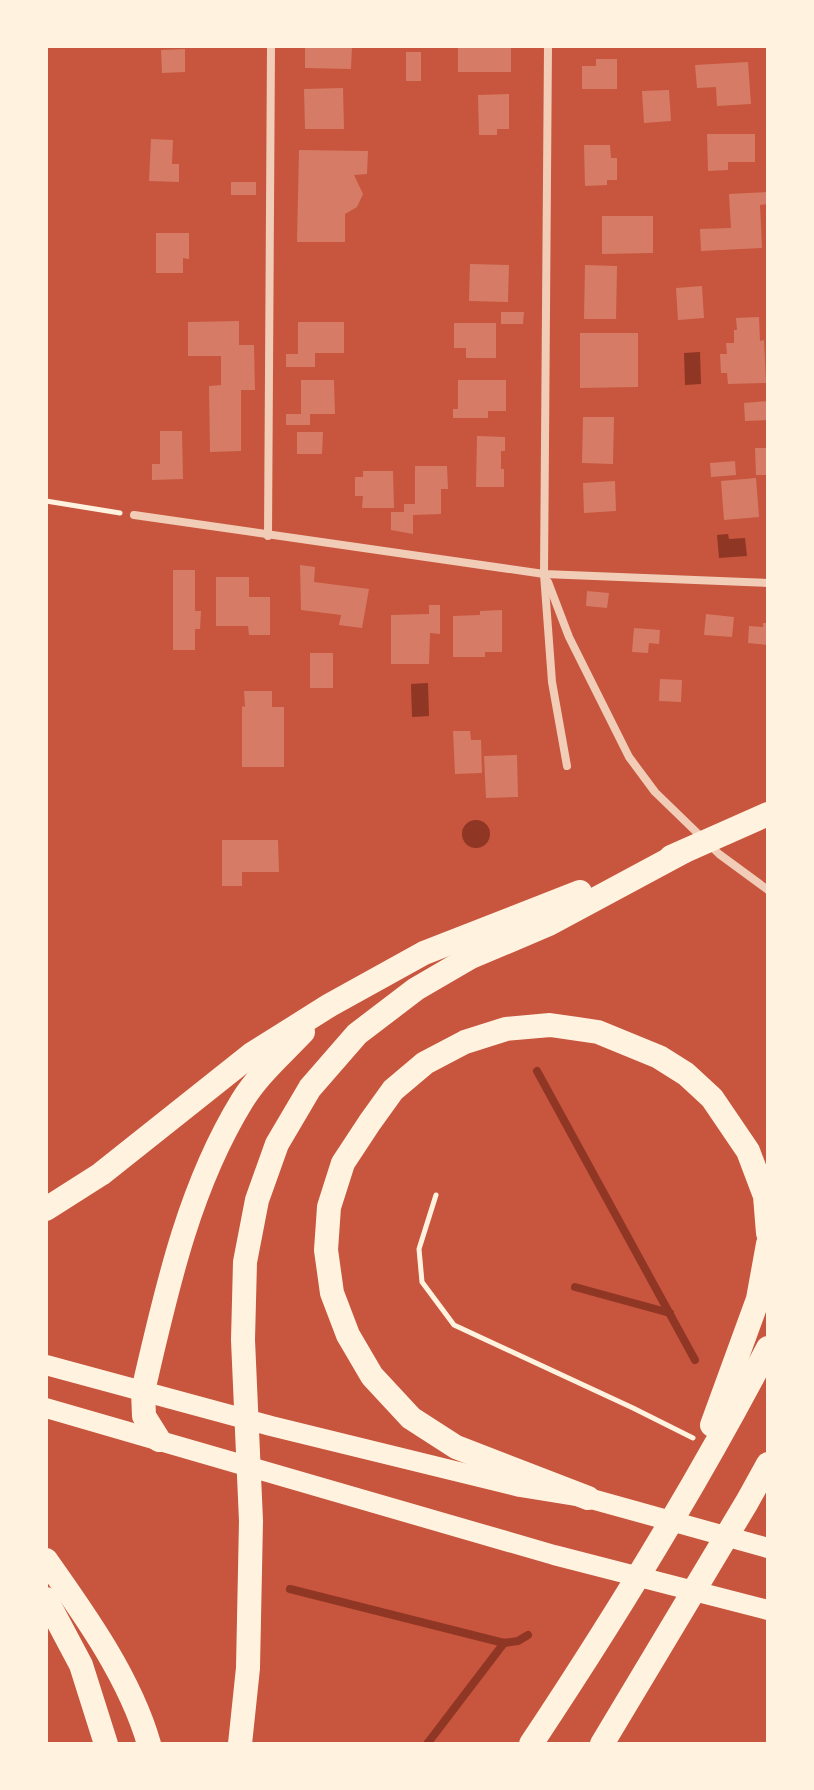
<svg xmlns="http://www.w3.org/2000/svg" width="814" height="1790" viewBox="0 0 814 1790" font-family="'Golos Text',sans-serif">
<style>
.water{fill:#8f3625}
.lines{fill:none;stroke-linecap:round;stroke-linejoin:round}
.stream{stroke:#8f3625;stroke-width:8}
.building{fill:#d67c66}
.path{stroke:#fff3e0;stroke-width:5}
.minor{stroke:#f1ccb7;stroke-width:8}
.primary{stroke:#fff3e0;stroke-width:20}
.motorway{stroke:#fff3e0;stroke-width:24}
</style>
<rect width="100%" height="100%" fill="#c8553d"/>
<g class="water">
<path d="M700 352 701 384 685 385 684 353Z"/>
<path d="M728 534 729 539 745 538 747 556 719 558 717 535Z"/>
<path d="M428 683 429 716 412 717 411 684Z"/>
<circle cx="476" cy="834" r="14"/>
</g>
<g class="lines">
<g class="stream">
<path d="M537 1071 695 1360"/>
<path d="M575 1287 670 1313"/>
<path d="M290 1589 504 1643 518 1641 528 1635"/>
<path d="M427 1744 504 1643"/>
</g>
</g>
<g class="building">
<path d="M305 46H352L351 69 305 68Z"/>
<rect x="458" y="46" width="53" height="26"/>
<path d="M185 49V72L162 73 161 50Z"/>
<rect x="406" y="52" width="15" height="29"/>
<path d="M596 59H617V89H582V66H596Z"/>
<path d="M748 62 751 104 717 106 716 87 697 88 695 65Z"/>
<path d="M343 88 344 129H305L304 89Z"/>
<path d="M669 90 671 121 644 123 642 91Z"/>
<path d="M509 94V129H497V135H479L478 95Z"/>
<path d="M707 134H755V162H728V170L708 171Z"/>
<path d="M151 139 173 140 172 164H179V182L149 181Z"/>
<path d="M584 145H610L611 158H617V180H607V185L585 186Z"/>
<path d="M299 150 368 151 367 174 354 175 363 194 357 207 345 214V242H297Z"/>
<rect x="231" y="182" width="25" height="13"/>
<path d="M768 192V204L760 205 762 248 701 251 700 229 731 228 729 194Z"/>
<path d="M602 216H653V253L602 254Z"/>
<path d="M156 233H189V259L183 258V273H156Z"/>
<path d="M470 264 509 265 508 302 469 301Z"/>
<path d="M585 265 617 266 616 319H584Z"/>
<path d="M702 286 704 318 678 320 676 288Z"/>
<path d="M501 312H524L523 324H501Z"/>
<path d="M759 317 760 341 764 340 766 383 728 384 727 373H721L720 354H727L726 343H734V330H737L736 318Z"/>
<path d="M239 321V345H254L255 390H241V451L210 452 209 386 221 385V356H188V322Z"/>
<path d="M298 322H344V353H315V367H286V354H298Z"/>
<path d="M454 323H496V358H466V348H454Z"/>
<path d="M580 333H638V387L580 388Z"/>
<path d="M301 380H334L335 414H310V425H286V414H301Z"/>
<path d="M458 380H506V411H488V418H453V409H458Z"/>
<path d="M768 401V420L745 421 744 403Z"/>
<path d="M583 417H614L613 464 582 463Z"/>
<path d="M160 431H182L183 479 152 480V464H160Z"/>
<path d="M297 432H323L322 454H297Z"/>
<path d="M477 436 505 437V451H501V469H504V487H476Z"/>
<path d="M755 448H768V475H756Z"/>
<path d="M735 461 736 475 711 477 710 463Z"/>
<path d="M415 466H447L448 489H441V514L413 515V534L391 530V512H404V504H415Z"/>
<path d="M363 471H393L394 508H362L363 496H355V477H363Z"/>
<path d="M756 478 759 517 724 520 721 481Z"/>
<path d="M615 481 616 511 584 513 583 483Z"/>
<path d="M300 565 315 567 314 582 369 589 362 628 339 625 341 615 301 610Z"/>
<path d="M173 570H195V611H201L200 629H195V650H173Z"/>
<path d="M216 577H249V597H270V635H249L248 626H216Z"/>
<path d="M587 591 609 593 607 608 586 606Z"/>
<path d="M429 605H440V634L430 633 429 664H391V615L429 614Z"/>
<path d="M502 610V652H485V657H453V616L480 615V611Z"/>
<path d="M706 614 734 617 732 637 704 635Z"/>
<path d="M763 623H768V645L748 643 749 626 763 627Z"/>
<path d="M634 628 660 630 659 644 649 643 648 653 632 652Z"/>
<rect x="310" y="653" width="23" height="35"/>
<path d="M660 679 682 680 681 702 659 701Z"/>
<path d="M244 691H272V707H284V767H242V706L245 707Z"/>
<path d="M453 731H470L471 740H481L482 773 455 774Z"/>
<path d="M517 755 518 797 486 798 484 756Z"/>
<path d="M222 840H278L279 872H242V886H222Z"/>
</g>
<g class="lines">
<g class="path">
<path d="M46 501 120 513"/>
<path d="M436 1195 419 1249 422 1282 454 1325 633 1408 693 1438"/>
</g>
<g class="minor">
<path d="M548 46 544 574 552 682 567 766"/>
<path d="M134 515 544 574 768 583"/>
<path d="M268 536 271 46"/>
<path d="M548 582 569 637 629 757 655 792 719 854 768 890"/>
</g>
<g class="primary">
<path d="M46 1365 271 1426 520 1487 588 1498 768 1548"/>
<path d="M46 1408 554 1555 768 1610"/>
</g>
<g class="motorway">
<path d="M671 857 768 814"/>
<path d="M46 1209 101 1174 252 1054 330 1005 424 953 580 892"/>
<path d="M712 1425 758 1299 768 1244"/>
<path d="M159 1440 144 1416 143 1391C166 1292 188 1189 242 1101 258 1075 282 1054 303 1032"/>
<path d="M588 1498 456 1447 411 1418 372 1376 348 1335 332 1293 326 1250 329 1207 343 1163 370 1122 393 1090 425 1063 465 1042 506 1029 550 1025 598 1032 659 1057 686 1074 712 1098 748 1151 765 1196 768 1233"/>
<path d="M46 1560C85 1615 130 1678 149 1744"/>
<path d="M46 1599 81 1665 106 1744"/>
<path d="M240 1744 248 1668 251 1521 243 1340 245 1262 257 1200 277 1144 310 1088 357 1034 416 989 471 957 549 924 683 852"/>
<path d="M531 1744C616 1616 697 1484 768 1348"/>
<path d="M602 1744 747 1502 768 1464"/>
</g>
</g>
<rect width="814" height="1790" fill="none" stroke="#fff3e0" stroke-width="96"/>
</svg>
